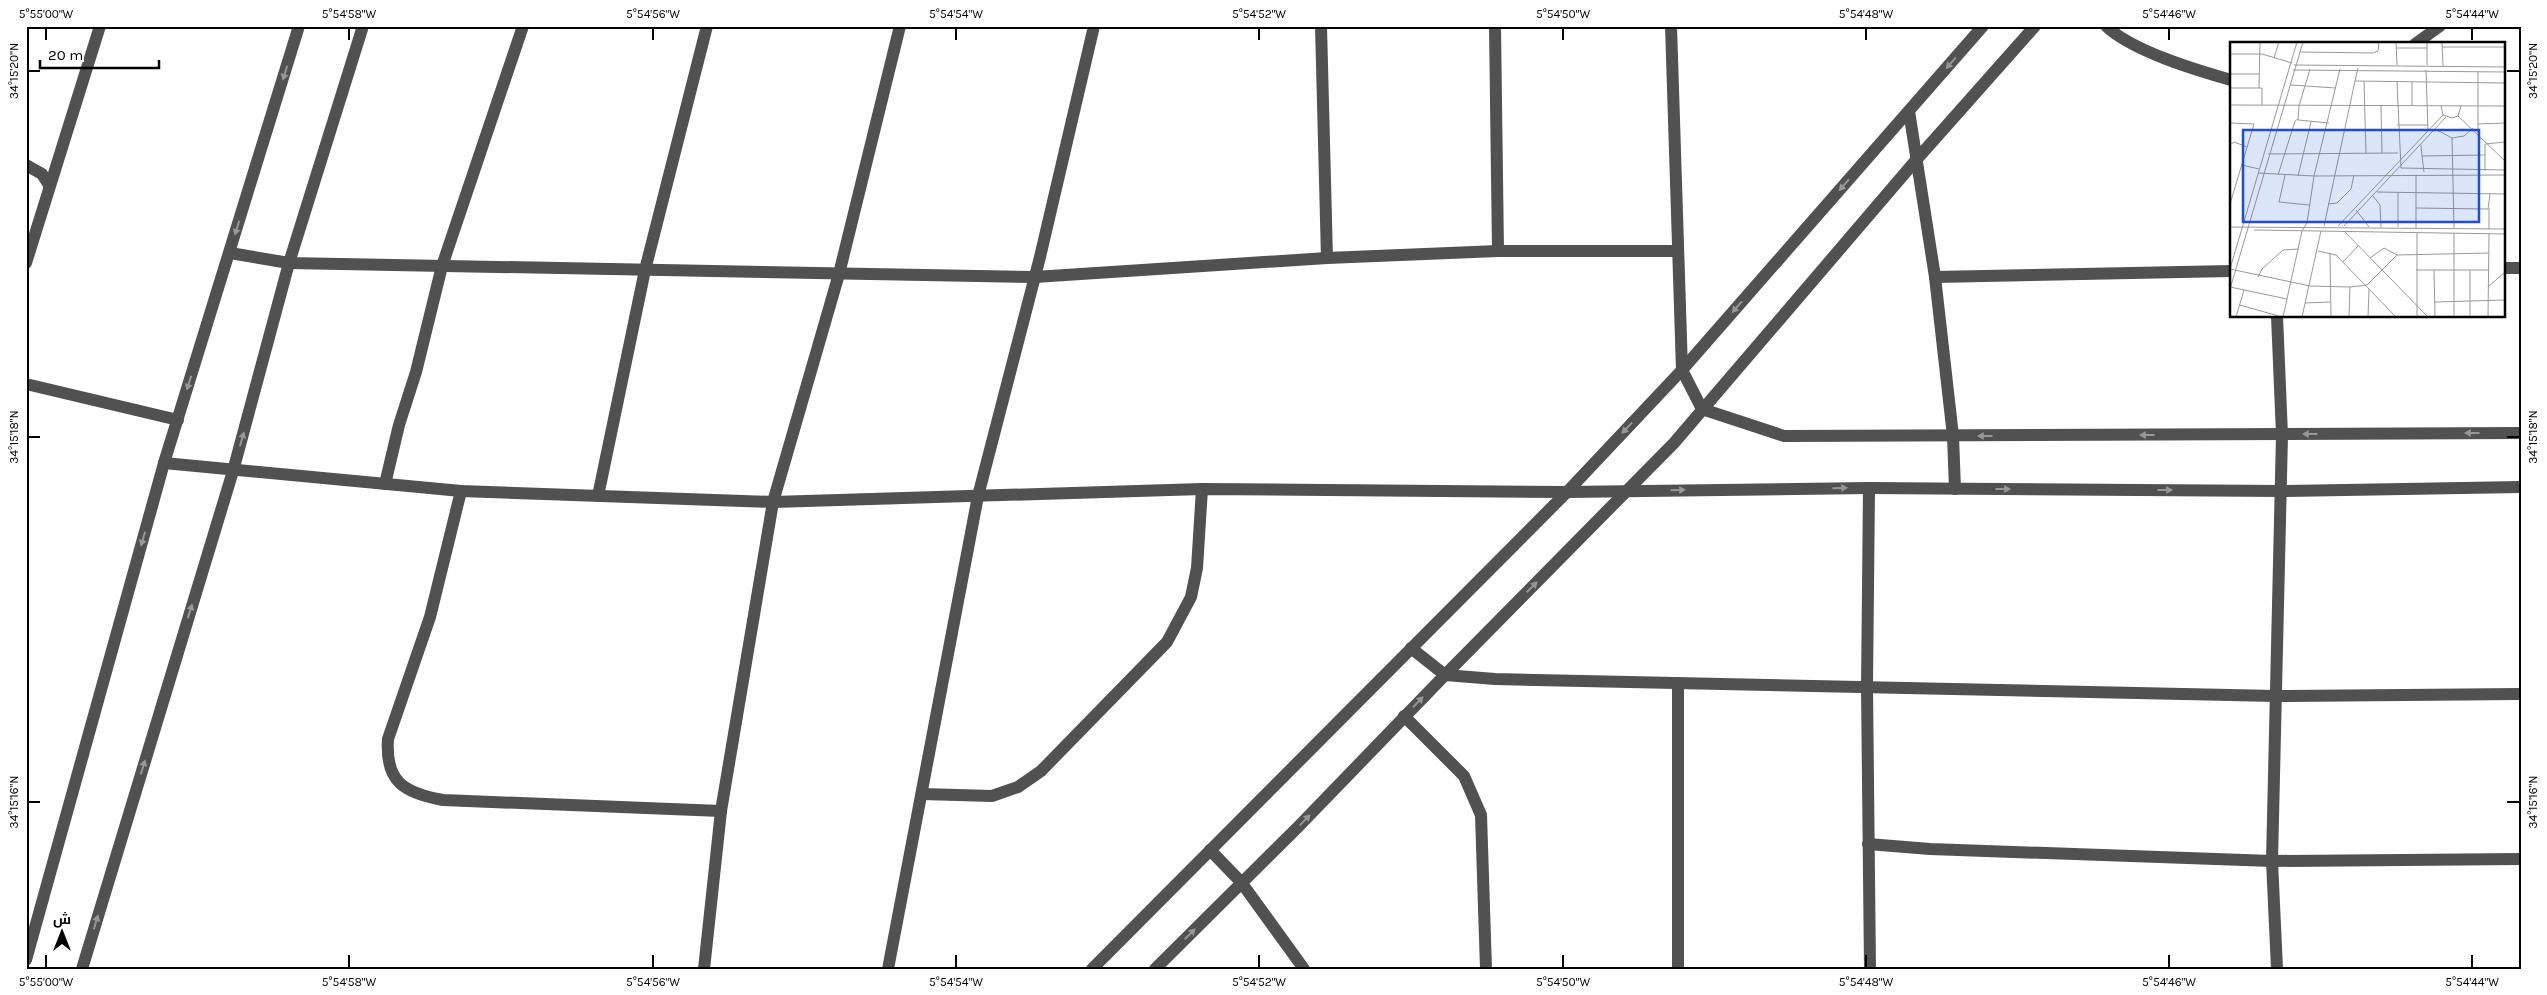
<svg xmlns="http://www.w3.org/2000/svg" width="2547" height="995" viewBox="0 0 2547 995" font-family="Karla,Cairo,sans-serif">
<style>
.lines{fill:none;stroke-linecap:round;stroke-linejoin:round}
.minor{stroke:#515151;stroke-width:12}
.oneway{fill:#979797}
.ticks{fill:none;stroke:#000;stroke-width:2}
.inset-road{fill:none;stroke:#999;stroke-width:1}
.view{fill:#1d4ed8;fill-opacity:0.15;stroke:#1d4ed8;stroke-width:2.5}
.inset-edge{fill:none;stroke:#000;stroke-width:2.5}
.neatline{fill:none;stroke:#000;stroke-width:2}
.ticks-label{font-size:12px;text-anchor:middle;fill:#000}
</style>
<rect width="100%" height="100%" fill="#fff"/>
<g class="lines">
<g class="minor">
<path d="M1321 26 1327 258"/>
<path d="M1495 26 1498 251"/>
<path d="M1671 26 1682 370 1702 409 1784 436 2521 433"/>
<path d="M2106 26C2132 51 2196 70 2231 80"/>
<path d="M2415 44 2440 26"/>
<path d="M1909 111 1935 277 2231 271"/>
<path d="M26 165 42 174 49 185"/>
<path d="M230 253 289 263 1035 277 1327 258 1498 251H1678"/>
<path d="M26 263 100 26"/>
<path d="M2503 268H2521"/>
<path d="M1935 277 1953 436 1955 489"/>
<path d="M2277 316 2282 435 2272 861 2277 969"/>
<path d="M26 384 178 420"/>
<path d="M164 463 461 491 773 502 1202 489 1567 492 1869 488 2281 491 2521 487"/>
<path d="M385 484 399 425 416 372 442 266 523 26"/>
<path d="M1869 488 1867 687 1870 969"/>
<path d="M461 491 430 617 388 739C385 782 404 793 443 800L721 811"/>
<path d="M598 496 645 270 707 26"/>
<path d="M1411 648 1445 675 1495 679 2276 696 2521 694"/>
<path d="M1678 683V969"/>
<path d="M1404 716 1464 776 1481 815 1486 969"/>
<path d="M922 794 992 796 1018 787 1041 771 1167 642 1191 597 1197 568 1202 489"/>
<path d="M1868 844 1930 849 2272 861 2521 859"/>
<path d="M1210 850 1241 882 1304 969"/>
<path d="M26 960 164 463 299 26"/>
<path d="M82 969 233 471 289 263 363 26"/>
<path d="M704 969 721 811 773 502 839 274 900 26"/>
<path d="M888 969 978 496 1040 257 1094 26"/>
<path d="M1092 969 1567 492 1682 370 1983 26"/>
<path d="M1155 969 1298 827 1445 675 1674 443 1917 159 2035 26"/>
</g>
</g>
<defs><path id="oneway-solid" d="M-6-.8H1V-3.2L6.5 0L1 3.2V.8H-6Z" transform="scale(1.25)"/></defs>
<g class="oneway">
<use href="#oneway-solid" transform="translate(1951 63) rotate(131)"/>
<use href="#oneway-solid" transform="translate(285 73) rotate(107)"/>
<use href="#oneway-solid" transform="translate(1844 185) rotate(131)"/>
<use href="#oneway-solid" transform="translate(237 228) rotate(107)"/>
<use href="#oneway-solid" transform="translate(1737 307) rotate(131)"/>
<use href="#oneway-solid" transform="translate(189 383) rotate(107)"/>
<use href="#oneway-solid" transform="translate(1627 428) rotate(133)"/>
<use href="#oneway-solid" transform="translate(2472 433) rotate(180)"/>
<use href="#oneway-solid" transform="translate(2310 434) rotate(180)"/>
<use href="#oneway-solid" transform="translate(2147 435) rotate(180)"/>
<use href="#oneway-solid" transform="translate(1985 436) rotate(180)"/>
<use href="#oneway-solid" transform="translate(242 439) rotate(-74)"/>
<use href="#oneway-solid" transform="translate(1840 488) rotate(-1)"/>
<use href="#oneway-solid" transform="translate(2003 489)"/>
<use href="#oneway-solid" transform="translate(1678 490) rotate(-1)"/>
<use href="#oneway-solid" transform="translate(2165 490)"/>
<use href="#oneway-solid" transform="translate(143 539) rotate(106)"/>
<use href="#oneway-solid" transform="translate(1532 587) rotate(-45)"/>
<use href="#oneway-solid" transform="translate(190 611) rotate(-73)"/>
<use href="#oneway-solid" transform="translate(1418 702) rotate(-46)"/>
<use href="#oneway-solid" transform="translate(143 767) rotate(-73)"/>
<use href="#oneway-solid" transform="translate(1305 820) rotate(-46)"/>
<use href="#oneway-solid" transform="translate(96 922) rotate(-73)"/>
<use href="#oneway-solid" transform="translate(1190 934) rotate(-45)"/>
</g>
<path class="ticks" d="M46 28V40M349 28V40M653 28V40M956 28V40M1259 28V40M1563 28V40M1866 28V40M2169 28V40M2472 28V40M28 71H40M2507 71H2520M28 437H40M2507 437H2520M28 802H40M2507 802H2520M46 955V968M349 955V968M653 955V968M956 955V968M1259 955V968M1563 955V968M1866 955V968M2169 955V968M2472 955V968"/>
<g transform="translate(2230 42)">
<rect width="275" height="275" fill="#fff"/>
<path class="inset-road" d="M166 0 167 23M197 0V23M212 0 213 24M212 5H275M167 6H197M70 10 143 11 148 9 149 0M0 12H32L62 21M44 16 49 0M64 23 275 25M128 26 125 39 275 41M80 27 69 64 68 78 99 81M63 28 275 30M196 28 198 89M248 29V91M0 32H29M134 39 136 112M167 40 171 126 275 128M182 40V64M61 43 106 46M0 46H32V63M29 46 30 0M0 63 275 64M151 64 152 111M211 64 213 73 222 76 228 74 231 64M228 74 275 119M0 81 24 82 0 162M248 82 275 81M167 83H198M205 87 222 96 224 186M222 96 234 94 243 86M0 103 4 100 17 105M191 103 192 114 255 113M38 112 168 111M192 114 194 130M12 123 29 127M255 129V102L275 100M28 131 84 134 275 133M48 133 65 79 68 77M55 133 49 160 79 163M186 133V186M68 134 81 80M147 150 275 152M168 151V185M143 154 150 163 151 185M98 162 107 161 121 147 124 133M186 166 258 167 260 152M259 166V187M126 168 139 185M94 184 125 39M108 184 213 73M114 184 216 75M0 185 275 187M24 188 275 192M114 189 198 275M187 191V275M224 191V275M88 209 106 213 166 275M100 211 101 275M140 216 154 206 167 213M113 220 128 204M0 227 80 244 120 245 137 243 167 213 259 211M0 227 67 0M186 228H259M204 228 205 275M240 228V275M28 235 32 227 53 208 69 207M259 244 275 230M0 245 57 257M0 247 73 0M205 260 275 258M75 261 100 260M10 263 52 275M6 275 14 248M53 275 72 189 77 181 84 134 110 27M72 275 91 189M119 275 120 245M138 275 139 247M258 275 259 191"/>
<path class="view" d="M13 88H249V180H13Z"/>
<rect width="275" height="275" class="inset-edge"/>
</g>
<rect width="2547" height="995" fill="none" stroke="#ffffff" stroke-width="55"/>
<g transform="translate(62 932)" stroke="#ffffff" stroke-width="4" paint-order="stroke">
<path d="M0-4L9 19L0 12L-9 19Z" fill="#000000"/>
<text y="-8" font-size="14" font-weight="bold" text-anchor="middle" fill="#000000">ش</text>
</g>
<path d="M40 60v8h119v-8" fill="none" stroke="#000000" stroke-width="2.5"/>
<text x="48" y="60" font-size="15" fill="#000000" stroke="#ffffff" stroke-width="4" paint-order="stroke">20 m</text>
<rect x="28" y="28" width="2492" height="940" class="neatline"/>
<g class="ticks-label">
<text x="46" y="18">5°55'00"W</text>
<text x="349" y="18">5°54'58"W</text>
<text x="653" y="18">5°54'56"W</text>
<text x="956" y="18">5°54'54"W</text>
<text x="1259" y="18">5°54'52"W</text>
<text x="1563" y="18">5°54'50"W</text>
<text x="1866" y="18">5°54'48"W</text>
<text x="2169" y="18">5°54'46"W</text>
<text x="2472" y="18">5°54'44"W</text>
<text transform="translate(14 71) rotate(-90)" y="4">34°15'20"N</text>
<text transform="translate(2533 71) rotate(-90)" y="4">34°15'20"N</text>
<text transform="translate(14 437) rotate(-90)" y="4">34°15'18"N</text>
<text transform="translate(2533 437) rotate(-90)" y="4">34°15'18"N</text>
<text transform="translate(14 802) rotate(-90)" y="4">34°15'16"N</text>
<text transform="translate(2533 802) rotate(-90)" y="4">34°15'16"N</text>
<text x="46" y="986">5°55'00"W</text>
<text x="349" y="986">5°54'58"W</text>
<text x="653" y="986">5°54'56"W</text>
<text x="956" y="986">5°54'54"W</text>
<text x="1259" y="986">5°54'52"W</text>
<text x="1563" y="986">5°54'50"W</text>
<text x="1866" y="986">5°54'48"W</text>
<text x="2169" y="986">5°54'46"W</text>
<text x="2472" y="986">5°54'44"W</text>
</g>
</svg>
